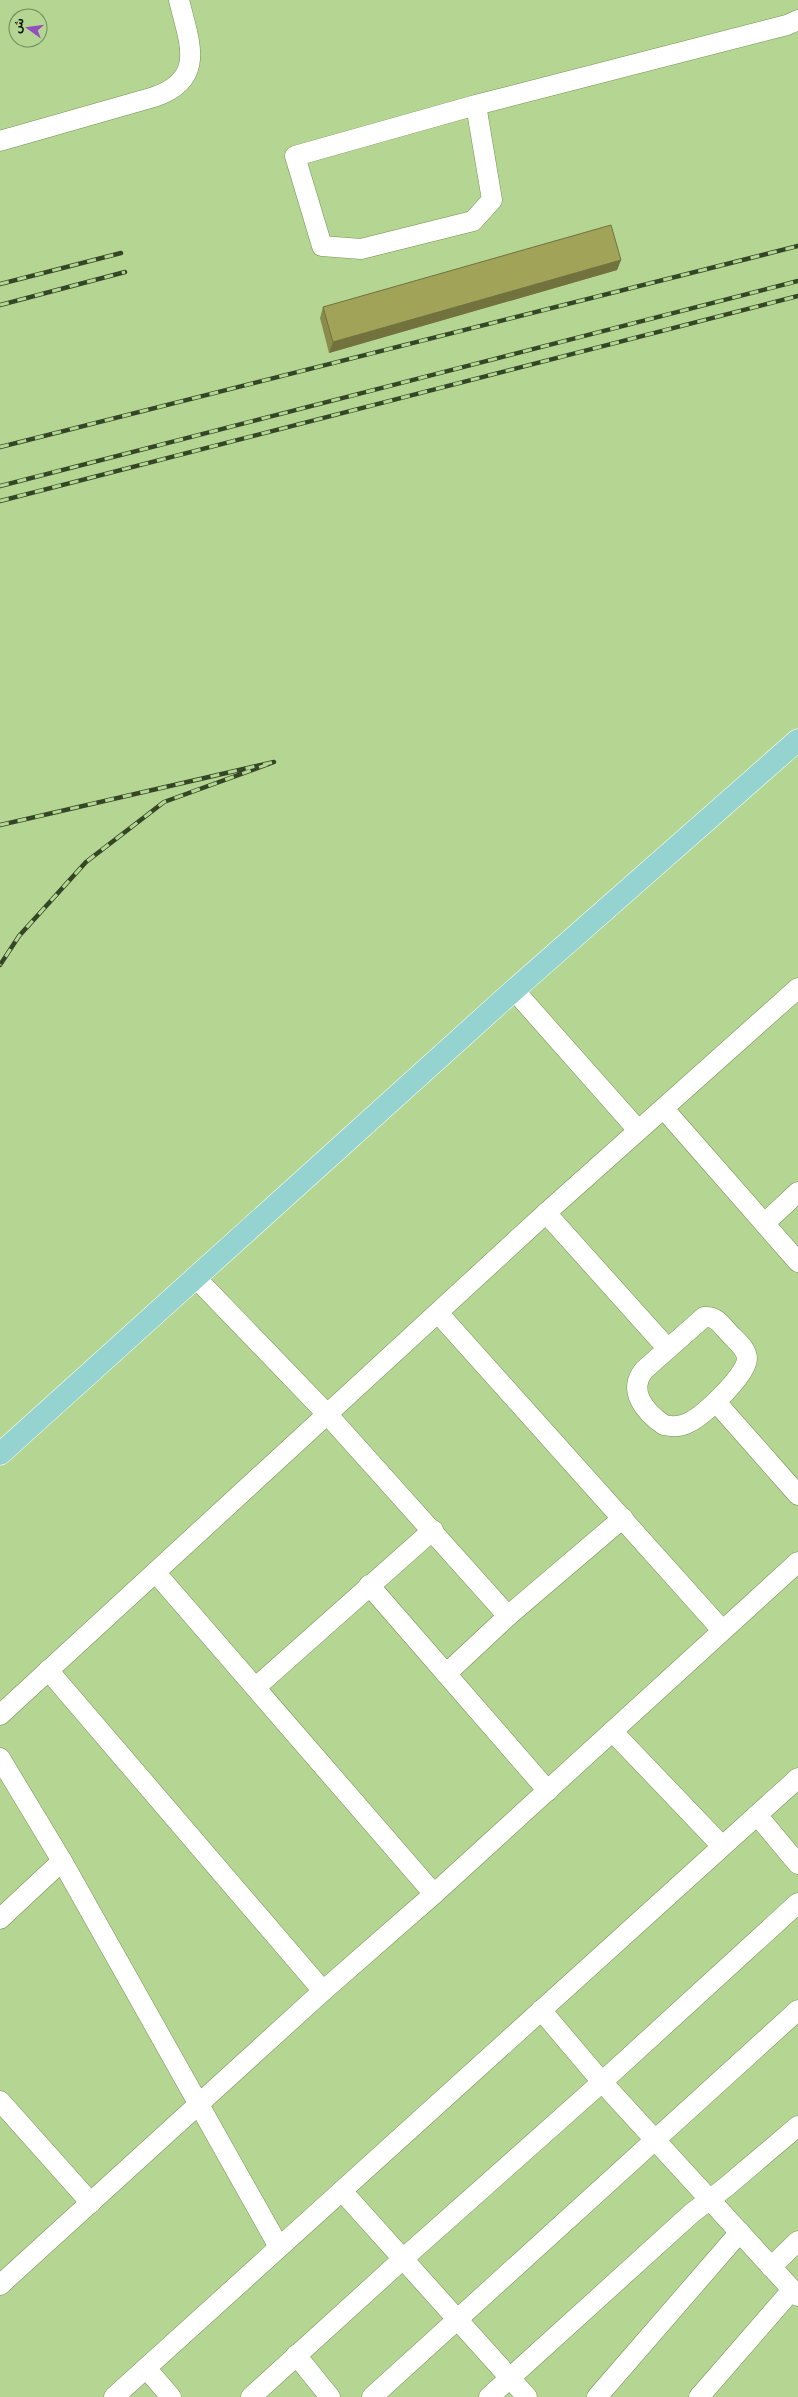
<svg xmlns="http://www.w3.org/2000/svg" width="798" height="2397" viewBox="0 0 798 2397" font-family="Ubuntu,'Noto Sans Arabic',sans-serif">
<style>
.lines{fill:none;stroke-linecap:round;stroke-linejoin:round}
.minor-casing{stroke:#729250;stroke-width:21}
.major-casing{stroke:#fff;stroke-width:23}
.minor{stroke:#fff;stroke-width:20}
.major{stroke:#94d3cf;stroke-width:22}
.rail-casing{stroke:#354626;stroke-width:4.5}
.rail{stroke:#b4d692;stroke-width:3;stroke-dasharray:9;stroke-linecap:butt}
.wall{fill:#8a8c4c}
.shaded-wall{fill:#71723e}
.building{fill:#a1a358;stroke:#71723e}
</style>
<rect width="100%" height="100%" fill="#b4d692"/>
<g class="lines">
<g class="minor-casing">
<g id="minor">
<path d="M476 105 492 200 473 221 361 249 322 246 295 156 476 105 787 25 798 20"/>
<path d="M0 141 154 97C207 79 189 42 179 0"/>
<path d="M514 990 638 1130"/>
<path d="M664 1109 798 1262"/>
<path d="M546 1213 668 1349"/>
<path d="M765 1223 798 1192"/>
<path d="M196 1278 328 1415 508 1616 623 1518"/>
<path d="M439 1314 722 1630"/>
<path d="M704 1317C716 1316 721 1324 728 1332 735 1340 747 1348 747 1359 746 1376 703 1416 688 1423 680 1427 673 1427 664 1425 645 1412 627 1391 644 1370Z"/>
<path d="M716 1402 798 1495"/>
<path d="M156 1573 434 1894"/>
<path d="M369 1585 548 1791"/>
<path d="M48 1670 323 1991"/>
<path d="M446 1674 508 1616"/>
<path d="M256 1687 433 1530"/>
<path d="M0 1715 546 1213 798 988"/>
<path d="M613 1732 722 1846"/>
<path d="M0 1758 62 1861 279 2247"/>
<path d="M757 1815 798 1864"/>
<path d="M0 1919 62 1861"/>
<path d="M541 2010 602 2082 798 2296"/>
<path d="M0 2101 91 2203"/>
<path d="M342 2191 527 2397"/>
<path d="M771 2267 798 2241"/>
<path d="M0 2285 323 1991 434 1894 798 1562"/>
<path d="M296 2355 330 2397"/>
<path d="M146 2368 171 2397"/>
<path d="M114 2397 798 1778"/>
<path d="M251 2397 404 2258 602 2082 798 1903"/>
<path d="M372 2397 798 2010"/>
<path d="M489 2397 692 2213 726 2187 798 2126"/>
<path d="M597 2397 740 2232"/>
<path d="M699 2397 792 2290"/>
</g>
</g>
<g class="major-casing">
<path id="major" d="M0 1454 514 990 798 740"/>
</g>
<use href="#minor" class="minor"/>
<use href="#major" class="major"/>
<g class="rail-casing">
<g id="rail">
<path d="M0 284 121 253"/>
<path d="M0 305 125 272"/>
<path d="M0 447 798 246"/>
<path d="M0 486 798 281"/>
<path d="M0 501 798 296"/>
<path d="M0 825 274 762 164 802 86 862 19 936 0 965"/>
</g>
</g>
<use href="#rail" class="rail"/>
</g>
<path class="wall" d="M621 260 617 270 329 353 320 318 323 307Z"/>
<path class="shaded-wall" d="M621 260 617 270 329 353 333 342Z"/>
<path class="building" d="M611 225 621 260 333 342 323 307Z"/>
<g transform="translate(28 28) rotate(284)"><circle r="19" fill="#b4d692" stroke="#708858"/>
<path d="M0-3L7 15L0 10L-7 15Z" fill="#954ec2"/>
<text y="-6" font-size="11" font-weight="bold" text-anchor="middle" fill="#091400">ش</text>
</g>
</svg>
